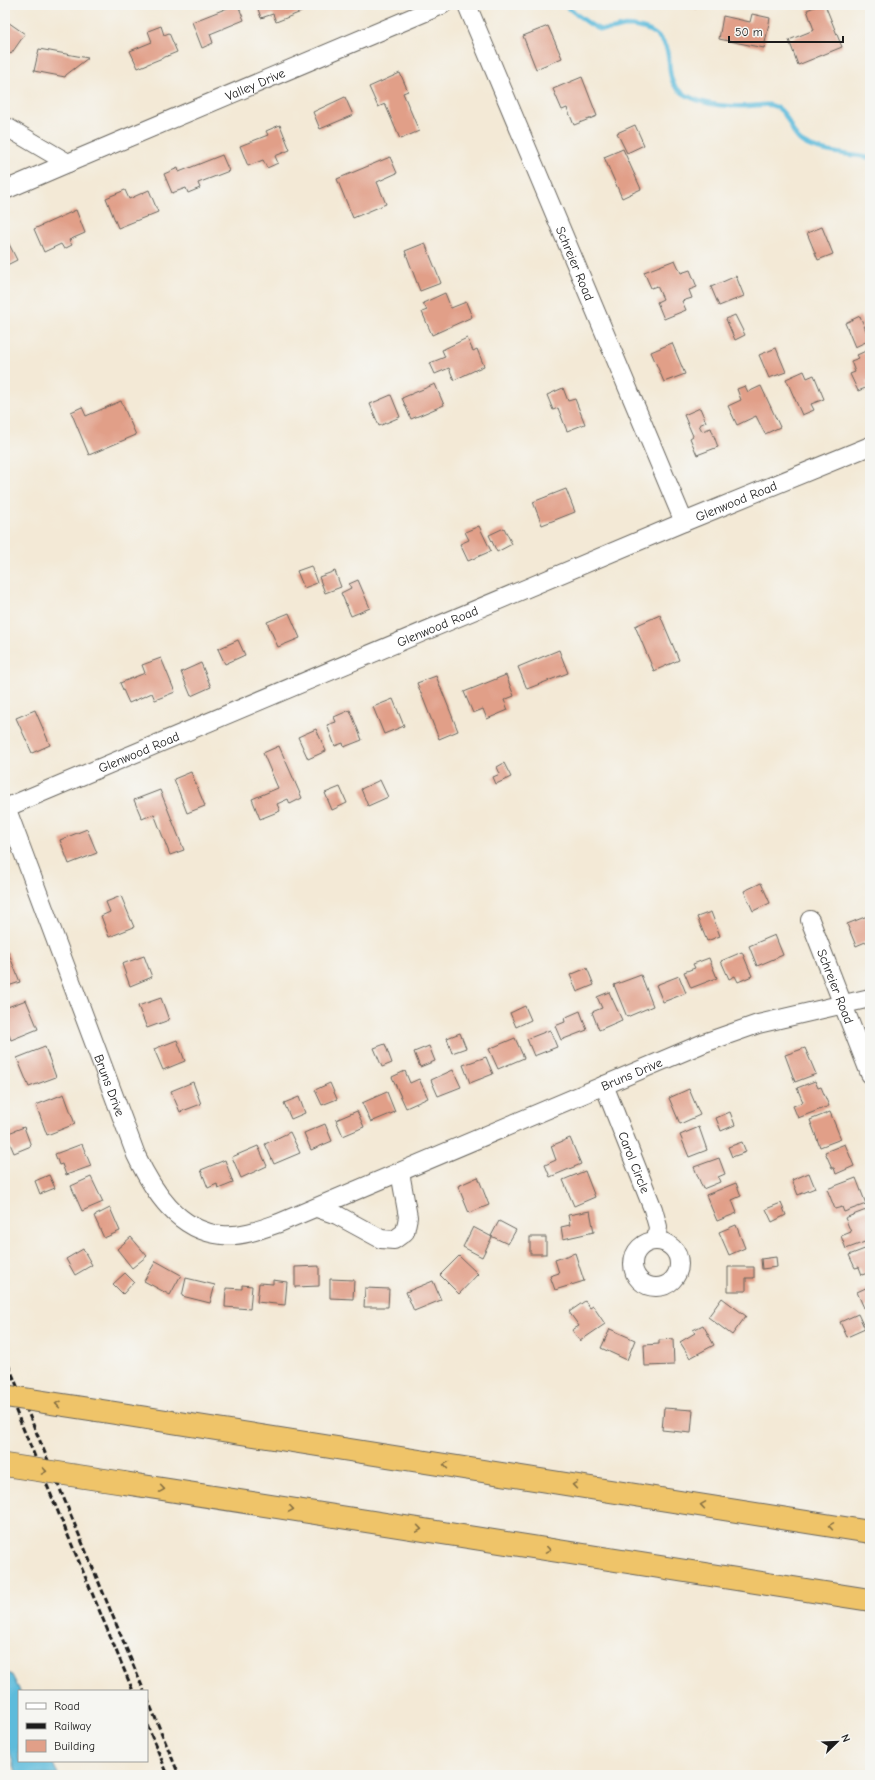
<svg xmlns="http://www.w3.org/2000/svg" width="875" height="1780" viewBox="0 0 875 1780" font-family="'Comic Neue',sans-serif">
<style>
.water{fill:#5dbbdb;stroke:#3c6c7c}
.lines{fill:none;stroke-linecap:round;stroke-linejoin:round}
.stream{stroke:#5dbbdb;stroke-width:4.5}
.building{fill:#e19f88}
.minor-casing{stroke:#67645d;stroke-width:20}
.highway-casing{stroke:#67645d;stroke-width:24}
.minor{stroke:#fff;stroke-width:18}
.highway{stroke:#efc469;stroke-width:22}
.rail{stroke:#1c1c1c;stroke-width:3;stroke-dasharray:6 3;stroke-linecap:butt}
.highway-bridge-casing{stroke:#67645d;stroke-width:24;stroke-linecap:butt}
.highway-bridge{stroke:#efc469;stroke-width:22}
.oneway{stroke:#867042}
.labels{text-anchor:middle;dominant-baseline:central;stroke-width:3;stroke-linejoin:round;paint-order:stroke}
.street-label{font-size:13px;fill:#1c1c1c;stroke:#f6f6f2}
</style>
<rect width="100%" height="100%" fill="#f6f6f2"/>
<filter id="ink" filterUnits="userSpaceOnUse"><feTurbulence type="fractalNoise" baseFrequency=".025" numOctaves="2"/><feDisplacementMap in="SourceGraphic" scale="8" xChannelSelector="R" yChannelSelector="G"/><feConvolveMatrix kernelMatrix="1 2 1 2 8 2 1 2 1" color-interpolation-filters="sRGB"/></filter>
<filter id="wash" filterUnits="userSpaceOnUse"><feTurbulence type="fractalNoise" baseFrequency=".012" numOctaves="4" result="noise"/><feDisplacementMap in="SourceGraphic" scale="16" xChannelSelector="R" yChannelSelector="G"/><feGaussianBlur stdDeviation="0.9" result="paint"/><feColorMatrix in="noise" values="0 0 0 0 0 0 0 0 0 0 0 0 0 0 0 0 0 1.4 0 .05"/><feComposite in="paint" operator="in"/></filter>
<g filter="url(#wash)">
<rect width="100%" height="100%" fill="#f3e9d6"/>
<path class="water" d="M5 1672 12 1675 20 1691H19V1761H52L58 1775H17L5 1736Z"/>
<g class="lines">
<path class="stream" d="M564 5C573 11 590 26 599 29 607 32 618 27 626 26 632 26 644 28 650 31 680 47 661 76 679 90 697 105 726 107 748 106 755 106 763 104 770 105 791 109 788 133 802 142 819 153 850 154 870 158"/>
</g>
<g id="blocks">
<g class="building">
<path d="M235 5H238L244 20 210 34 213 43 202 48 192 22Z"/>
<path d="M259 5H310L311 8 276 22 273 14 261 18 257 6Z"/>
<path d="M688 5H698L696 9Z"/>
<path d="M819 5H825L842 47 798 65 789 40 814 30 807 10Z"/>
<path d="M752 14 770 18 764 48 719 39 723 16 750 22Z"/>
<path d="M5 20 25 34 11 54 5 50Z"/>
<path d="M161 26 164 35 169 33 177 52 138 68 130 51 152 42 148 31Z"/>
<path d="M548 26 562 58 536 69 523 36Z"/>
<path d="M39 49 88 58 66 75 65 77 34 71Z"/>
<path d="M400 73 408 91 403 93 419 131 400 139 385 104 378 107 369 87Z"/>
<path d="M582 77 597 116 574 125 567 108 562 110 553 89Z"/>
<path d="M345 97 353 115 320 129 313 112Z"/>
<path d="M280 125 290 150 275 156 278 163 267 168 263 160 248 166 240 146 268 135 266 131Z"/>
<path d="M635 125 644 145 627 153 617 133Z"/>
<path d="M623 149 641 189 622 198 604 157Z"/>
<path d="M222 155 229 171 198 183 200 188 188 193 186 188 172 193 164 174 178 168 179 172Z"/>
<path d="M390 157 397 173 377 182 386 204 353 218 337 179Z"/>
<path d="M125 190 129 199 149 190 158 212 118 228 106 198Z"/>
<path d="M76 210 85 233 69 240 72 245 64 249 61 244 44 252 34 229Z"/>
<path d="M822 227 833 254 818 260 807 233Z"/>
<path d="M7 240 17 260 5 266V241Z"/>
<path d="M425 243 441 283 420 291 405 251Z"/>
<path d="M675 260 681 273 690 270 697 287 689 290 692 298 682 301 686 310 664 319 657 302 663 299 657 286 651 288 644 272Z"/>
<path d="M736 276 744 296 719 306 711 287Z"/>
<path d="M445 293 451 308 466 302 472 317 432 335 422 312 427 310 423 303Z"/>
<path d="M735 315 745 335 735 340 726 319Z"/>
<path d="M860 316 870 340 855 347 845 323Z"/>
<path d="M467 338 473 351 477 349 484 366 454 380 449 368 435 374 430 363 445 357 442 350Z"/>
<path d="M672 343 685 374 664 382 651 352Z"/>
<path d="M776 348 786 372 769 378 759 355Z"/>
<path d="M870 349V380L866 381 868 387 858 391 850 374 855 372 851 361 859 358 857 355Z"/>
<path d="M804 371 807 378 814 375 824 399 811 404 814 410 802 415 786 379Z"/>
<path d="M435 384 444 405 411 419 402 398Z"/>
<path d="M745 386 748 392 761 386 780 427 765 434 756 416 737 425 728 406 741 400 737 389Z"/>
<path d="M563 388 568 401 575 399 585 424 567 431 558 408 553 410 547 395Z"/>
<path d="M391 395 400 417 379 426 370 404Z"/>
<path d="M121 401 136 435 89 455 71 412 82 407 86 416Z"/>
<path d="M700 408 706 422 699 425 702 431 711 428 718 447 697 455 690 438 693 436 684 415Z"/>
<path d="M566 489 575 512 542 525 533 502Z"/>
<path d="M479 526 491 551 468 561 460 544 469 540 465 532Z"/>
<path d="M504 528 512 544 497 552 489 535Z"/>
<path d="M311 566 317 583 304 588 297 571Z"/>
<path d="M335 571 341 587 325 593 319 577Z"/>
<path d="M358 580 370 608 351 616 341 593 351 588 349 584Z"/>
<path d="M289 613 300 638 278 647 267 622Z"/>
<path d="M660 615 679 660 654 671 635 626Z"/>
<path d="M238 640 245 655 225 664 218 649Z"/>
<path d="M559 650 568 673 527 689 518 667Z"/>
<path d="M161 658 175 692 155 700 152 693 129 703 120 683 145 673 142 665Z"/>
<path d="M201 663 211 687 191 696 181 672Z"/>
<path d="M506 675 514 696 504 700 508 710 487 719 483 709 473 713 464 692Z"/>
<path d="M436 676 458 731 439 739 417 683Z"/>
<path d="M393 699 404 726 384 734 373 707Z"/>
<path d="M35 710 50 745 32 753 16 718Z"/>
<path d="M350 710 362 740 344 747 343 743 335 746 327 725 336 722 334 717Z"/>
<path d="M316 729 326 751 308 759 298 737Z"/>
<path d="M279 746 302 798 290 804 288 799 277 804 280 811 260 819 252 799 278 788 263 753Z"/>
<path d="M504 763 511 777 496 784 493 777 500 774 497 767Z"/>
<path d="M191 772 205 806 187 813 174 779Z"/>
<path d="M380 780 388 797 368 806 361 789Z"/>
<path d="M340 787 347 803 332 810 325 793Z"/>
<path d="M160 790 184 850 170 855 154 814 142 819 134 800Z"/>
<path d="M87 829 97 853 69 864 60 840Z"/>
<path d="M761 883 770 903 753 911 744 891Z"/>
<path d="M121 896 134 927 109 937 101 916 110 912 106 902Z"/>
<path d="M711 912 720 936 707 941 697 917Z"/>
<path d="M870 915V940L856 946 847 924Z"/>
<path d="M775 935 783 955 757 966 749 946Z"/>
<path d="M8 952 20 982 5 987V953Z"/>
<path d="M742 952 752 976 738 982 735 976 729 979 721 961Z"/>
<path d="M144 956 152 977 130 986 122 964Z"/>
<path d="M709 958 717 978 691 988 684 972 695 968 693 964Z"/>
<path d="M587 968 594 985 577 992 570 975Z"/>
<path d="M641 975 653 1006 627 1017 614 985Z"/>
<path d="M679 976 686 993 663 1002 656 985Z"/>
<path d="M609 992 622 1020 599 1030 592 1012 602 1008 597 997Z"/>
<path d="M161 998 169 1020 147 1028 138 1006Z"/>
<path d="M26 1000 38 1029 11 1040 5 1025V1008Z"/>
<path d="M525 1006 531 1020 516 1027 510 1013Z"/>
<path d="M580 1011 587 1030 561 1040 555 1026 565 1022 564 1018Z"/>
<path d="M550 1030 557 1047 534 1056 527 1039Z"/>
<path d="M460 1033 466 1048 452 1053 447 1038Z"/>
<path d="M515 1038 524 1058 498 1069 489 1049Z"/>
<path d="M177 1040 185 1061 163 1070 154 1049Z"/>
<path d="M385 1044 392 1063 382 1067 374 1048Z"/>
<path d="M429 1046 435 1061 420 1067 414 1052Z"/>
<path d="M45 1047 56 1077 29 1087 17 1058Z"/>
<path d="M805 1048 816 1074 795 1082 785 1055Z"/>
<path d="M486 1057 493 1074 470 1083 463 1065Z"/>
<path d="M453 1070 461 1087 438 1096 431 1080Z"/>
<path d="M405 1071 410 1083 419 1079 428 1098 406 1108 392 1077Z"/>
<path d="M815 1081 818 1088 821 1087 829 1106 798 1118 793 1106 803 1102 797 1088Z"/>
<path d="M193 1082 201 1104 180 1112 171 1091Z"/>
<path d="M330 1083 337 1099 322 1105 315 1090Z"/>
<path d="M689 1089 700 1115 680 1124 669 1098Z"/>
<path d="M387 1092 395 1112 371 1122 362 1103Z"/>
<path d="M64 1094 75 1124 47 1135 36 1105Z"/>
<path d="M299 1097 305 1113 291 1119 284 1103Z"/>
<path d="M357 1111 364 1127 343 1136 336 1120Z"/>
<path d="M730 1112 735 1125 721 1131 716 1118Z"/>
<path d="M830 1112 841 1139 820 1147 810 1120Z"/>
<path d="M325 1124 332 1141 311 1150 304 1133Z"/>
<path d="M24 1127 31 1146 14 1153 6 1134Z"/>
<path d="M699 1127 707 1150 689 1157 680 1135Z"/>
<path d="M290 1132 300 1153 274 1164 265 1144Z"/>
<path d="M570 1138 581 1164 550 1177 545 1165 556 1160 551 1146Z"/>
<path d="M742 1142 746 1152 732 1157 728 1147Z"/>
<path d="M82 1144 91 1166 66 1175 62 1164 59 1165 55 1154Z"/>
<path d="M845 1144 854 1166 836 1174 834 1168H832L825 1152Z"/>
<path d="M258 1146 267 1166 241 1178 232 1157Z"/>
<path d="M719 1158 725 1174 718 1177 720 1182 703 1189 694 1167Z"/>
<path d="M225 1160 233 1183 218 1189 217 1184 208 1188 201 1170Z"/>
<path d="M585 1171 595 1197 574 1206 563 1180Z"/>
<path d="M809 1173 815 1188 798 1195 792 1180Z"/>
<path d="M49 1175 55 1188 40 1194 35 1181Z"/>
<path d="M91 1177 103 1202 82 1211 71 1186Z"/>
<path d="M478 1177 489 1205 469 1213 458 1186Z"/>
<path d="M856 1178 866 1204 844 1212 842 1207 835 1209 827 1189Z"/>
<path d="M736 1183 741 1196 732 1200 737 1213 717 1221 706 1195Z"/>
<path d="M781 1203 786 1215 772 1222 766 1209Z"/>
<path d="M110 1208 120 1231 104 1238 94 1216Z"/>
<path d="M866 1210 870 1220V1240L846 1249 841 1236 851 1232 845 1218Z"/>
<path d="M590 1211 594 1232 563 1239 561 1227 570 1225 568 1215Z"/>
<path d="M499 1221 516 1230 508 1244 491 1236Z"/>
<path d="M736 1225 745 1248 729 1255 719 1232Z"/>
<path d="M473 1227 492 1237 482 1257 463 1247Z"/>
<path d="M131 1237 147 1256 132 1268 117 1249Z"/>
<rect x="530" y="1237" width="16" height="17"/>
<path d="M870 1247V1272L862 1275 859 1267 855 1268 849 1255Z"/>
<path d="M83 1249 92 1265 75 1275 66 1259Z"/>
<path d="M575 1253 584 1281 555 1290 550 1276 559 1273 555 1260Z"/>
<path d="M459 1256 478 1274 459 1294 440 1275Z"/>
<path d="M776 1257 777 1267 762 1269 761 1259Z"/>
<path d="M156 1261 181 1275 170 1295 144 1281Z"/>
<path d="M319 1266V1286L295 1287V1267Z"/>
<path d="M728 1267H754V1278H746V1291H728Z"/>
<path d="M125 1273 134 1282 123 1294 113 1284Z"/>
<path d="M186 1278 215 1285 210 1303 182 1296Z"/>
<path d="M330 1279 354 1280 353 1299 330 1298Z"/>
<path d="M273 1280 287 1282 285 1305 257 1302 259 1283 273 1284Z"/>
<path d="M433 1281 441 1300 414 1311 406 1292Z"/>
<path d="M242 1285 252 1286 250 1309 225 1307 226 1288 242 1289Z"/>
<path d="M870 1286V1306L864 1308 857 1292Z"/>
<path d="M365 1288 389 1289 388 1307H364Z"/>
<path d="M722 1298 746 1316 732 1335 708 1317Z"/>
<path d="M585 1301 590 1308 593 1306 605 1324 580 1341 572 1330 579 1326 569 1312Z"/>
<path d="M858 1314 865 1329 847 1337 840 1322Z"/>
<path d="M703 1325 714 1345 690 1358 680 1342 695 1333 693 1330Z"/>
<path d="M610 1329 635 1340 627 1360 601 1348Z"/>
<path d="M673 1339 674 1365 645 1366 644 1345 659 1344V1340Z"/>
<path d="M664 1408 693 1410 691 1433 662 1430Z"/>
</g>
</g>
</g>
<g filter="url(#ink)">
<use href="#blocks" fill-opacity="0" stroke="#67645d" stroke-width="1"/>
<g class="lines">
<g class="minor-casing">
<g id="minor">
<path id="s1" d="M467 5 684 522"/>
<path d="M5 126 68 163 5 190"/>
<path id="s2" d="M68 163 442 5"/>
<path id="s3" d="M6 807 136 1155C153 1191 178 1231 222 1235 241 1237 262 1229 279 1223L704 1043 758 1024 870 998"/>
<path id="s4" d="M5 808 684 522 870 446"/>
<path id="s5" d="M810 920 870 1074"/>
<path id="s6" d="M604 1085 653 1209 658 1227 656 1240"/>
<path d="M317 1208 337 1215 381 1239 394 1240 405 1232 408 1217 400 1172"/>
<circle cx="656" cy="1264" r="23"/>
</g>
</g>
<g class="highway-casing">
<g id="highway">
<path d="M96 1410 870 1532"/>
<path d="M124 1483 870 1600"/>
</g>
</g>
<use href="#minor" class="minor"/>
<use href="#highway" class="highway"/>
<g class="rail">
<path d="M5 1357 144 1691"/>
<path d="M5 1385 133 1691"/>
<path d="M147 1698 179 1775"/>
<path d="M147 1725 168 1775"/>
</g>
<g class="highway-bridge-casing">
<g id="highway-bridge">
<path d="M5 1396 96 1410"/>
<path d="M5 1465 124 1483"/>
</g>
</g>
<use href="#highway-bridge" class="highway-bridge"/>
</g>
<defs><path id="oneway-chevron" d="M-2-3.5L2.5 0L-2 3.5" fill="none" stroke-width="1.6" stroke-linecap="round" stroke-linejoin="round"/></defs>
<g class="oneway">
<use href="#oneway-chevron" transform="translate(58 1404) rotate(-171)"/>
<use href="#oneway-chevron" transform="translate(446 1465) rotate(-171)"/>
<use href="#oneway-chevron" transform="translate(44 1471) rotate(9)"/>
<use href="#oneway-chevron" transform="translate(575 1485) rotate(-171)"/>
<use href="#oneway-chevron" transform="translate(162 1489) rotate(9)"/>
<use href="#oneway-chevron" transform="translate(703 1505) rotate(-171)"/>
<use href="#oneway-chevron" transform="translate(291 1509) rotate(9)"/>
<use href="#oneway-chevron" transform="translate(831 1526) rotate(-171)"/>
<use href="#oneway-chevron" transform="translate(419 1529) rotate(9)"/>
<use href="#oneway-chevron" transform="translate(548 1550) rotate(9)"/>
</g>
</g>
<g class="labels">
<g class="street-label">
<text stroke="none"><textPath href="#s2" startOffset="203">Valley Drive</textPath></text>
<text stroke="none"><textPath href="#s1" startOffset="280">Schreier Road</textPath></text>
<text stroke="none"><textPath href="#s4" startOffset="793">Glenwood Road</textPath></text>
<text stroke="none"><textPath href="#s4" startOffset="469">Glenwood Road</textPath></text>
<text stroke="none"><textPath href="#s4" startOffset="145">Glenwood Road</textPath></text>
<text stroke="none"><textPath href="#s5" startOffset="71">Schreier Road</textPath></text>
<text stroke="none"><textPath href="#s3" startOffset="936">Bruns Drive</textPath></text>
<text stroke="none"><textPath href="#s3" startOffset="297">Bruns Drive</textPath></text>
<text stroke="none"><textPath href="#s6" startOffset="83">Carol Circle</textPath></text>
</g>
</g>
<rect width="875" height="1780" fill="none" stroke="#f6f6f2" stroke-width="20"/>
<rect x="18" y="1690" width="130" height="72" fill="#f6f6f2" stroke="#9f9f9c"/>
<rect x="26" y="1703" width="20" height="6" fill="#ffffff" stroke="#9f9f9c"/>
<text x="54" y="1710" font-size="12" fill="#1c1c1c">Road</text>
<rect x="26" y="1723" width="20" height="6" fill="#1c1c1c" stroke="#9f9f9c"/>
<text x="54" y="1730" font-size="12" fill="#1c1c1c">Railway</text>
<rect x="26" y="1740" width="20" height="12" fill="#e19f88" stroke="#9f9f9c"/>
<text x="54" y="1750" font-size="12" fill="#1c1c1c">Building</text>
<g transform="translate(837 1742) rotate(67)" stroke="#f6f6f2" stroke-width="3" paint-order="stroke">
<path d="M0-3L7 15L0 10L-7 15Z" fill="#1c1c1c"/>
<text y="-6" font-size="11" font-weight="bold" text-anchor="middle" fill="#1c1c1c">N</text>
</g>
<path d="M729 36v6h114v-6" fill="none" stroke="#1c1c1c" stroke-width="2"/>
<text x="735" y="36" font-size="12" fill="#1c1c1c" stroke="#f6f6f2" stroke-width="3" paint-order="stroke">50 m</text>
</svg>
